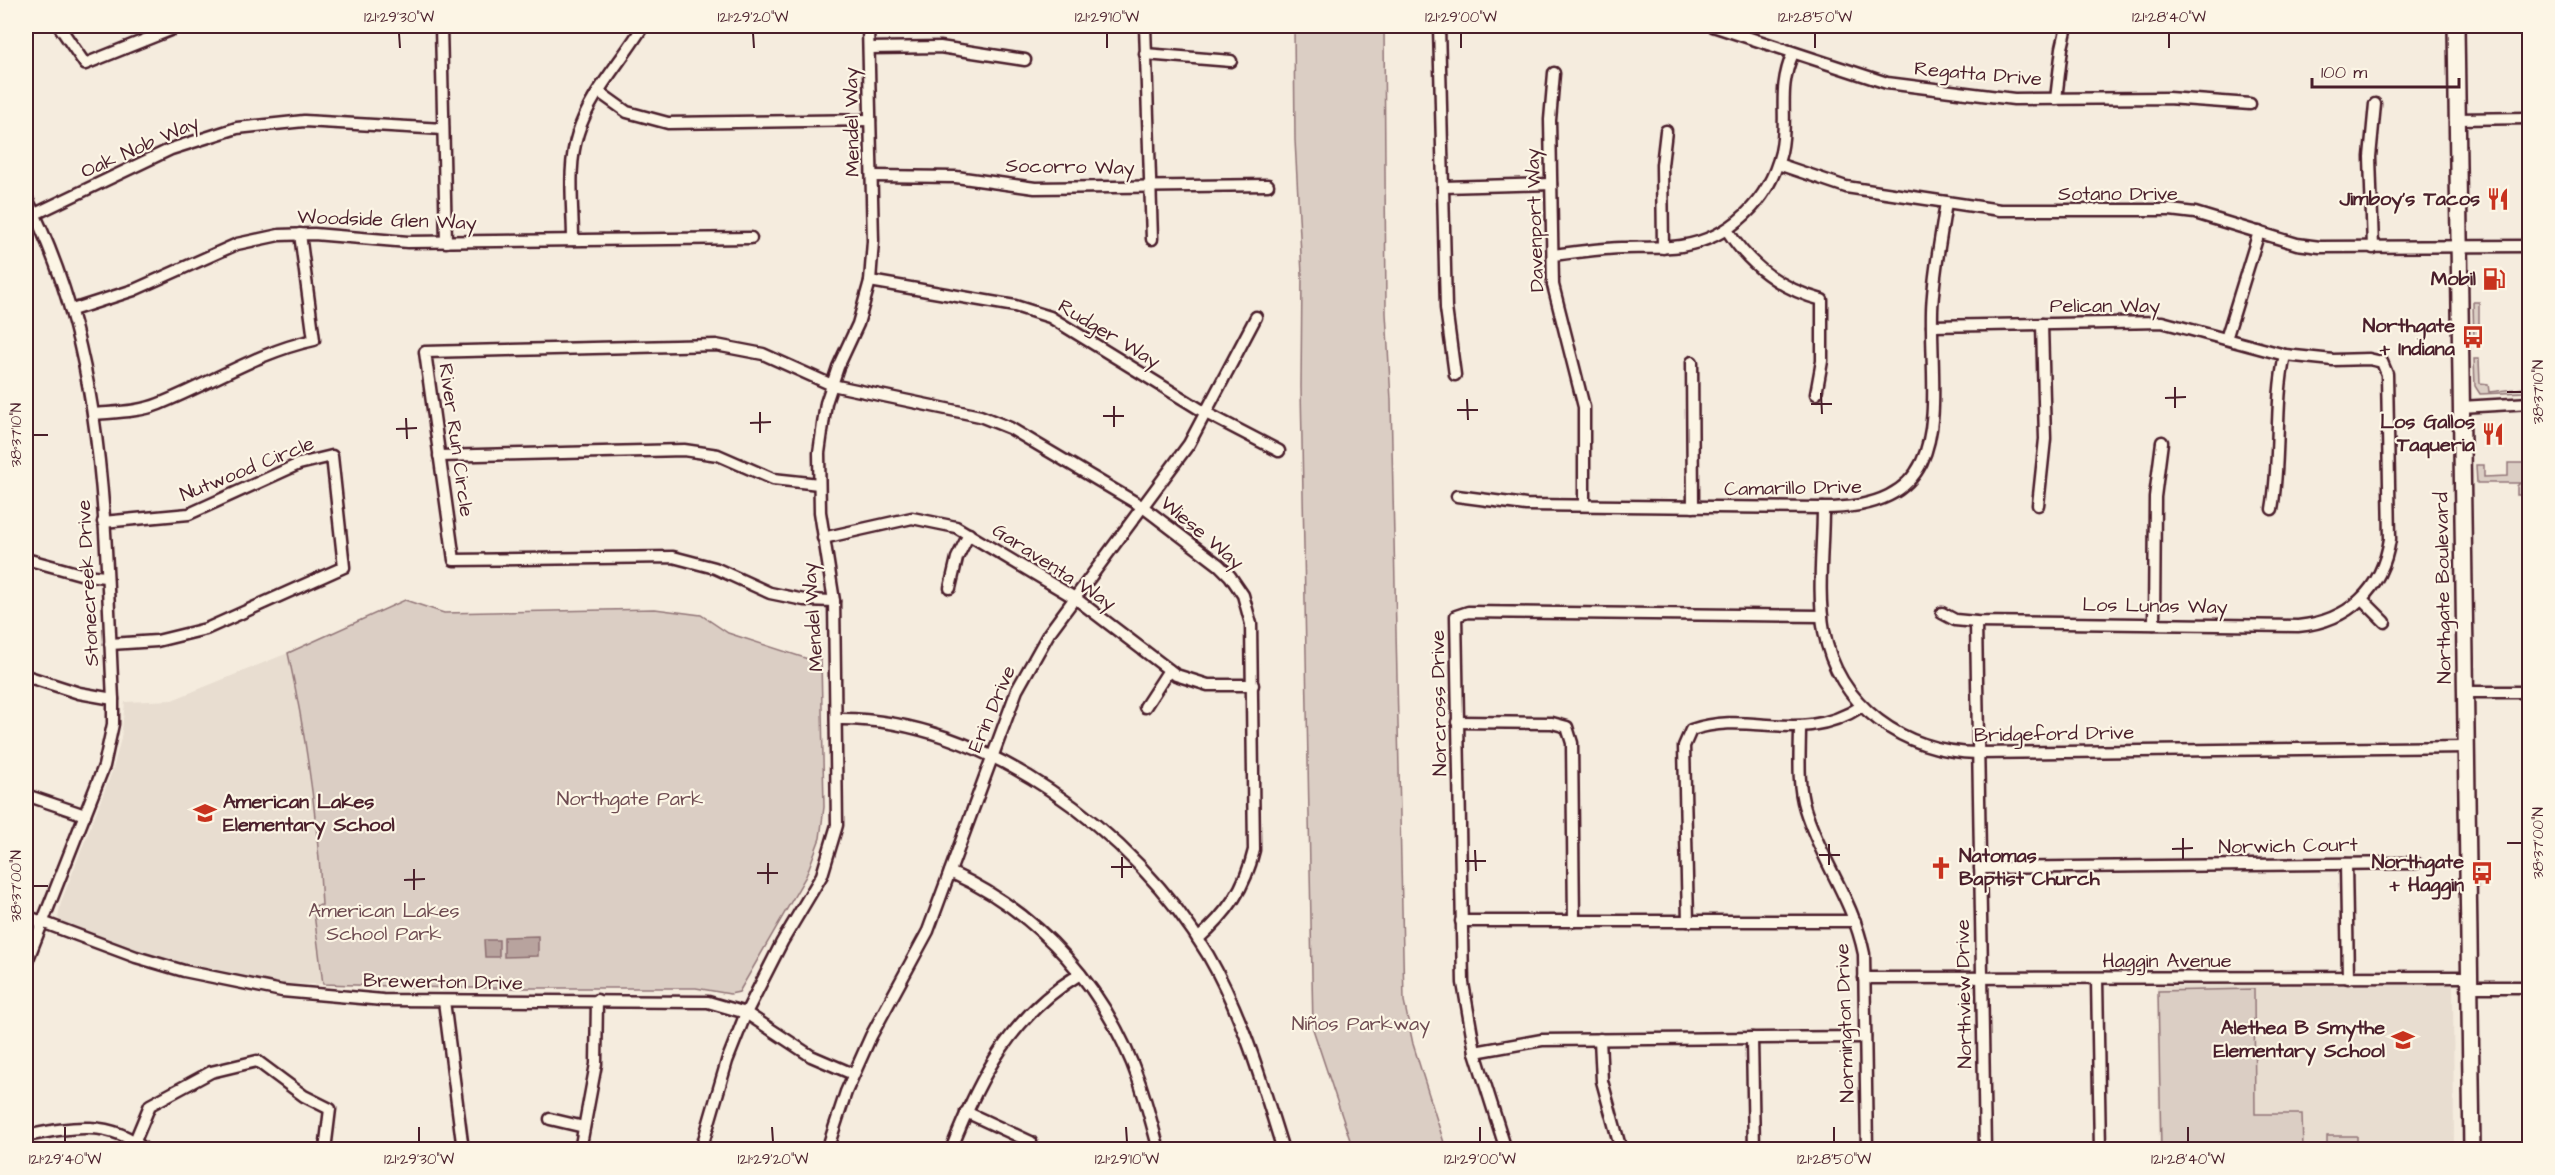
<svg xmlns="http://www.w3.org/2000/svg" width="2555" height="1175" viewBox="0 0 2555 1175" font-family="'Architects Daughter',sans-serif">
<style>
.built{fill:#e8ddd0}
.green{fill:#dbcec4;stroke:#927678;stroke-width:1.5}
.water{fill:#b8a39e;stroke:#8c6e70;stroke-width:1.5}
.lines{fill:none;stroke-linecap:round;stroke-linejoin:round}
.street-casing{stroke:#4a1f2b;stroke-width:15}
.secondary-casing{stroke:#4a1f2b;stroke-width:20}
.street{stroke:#fcf5e5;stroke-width:10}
.secondary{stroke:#fcf5e5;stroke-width:15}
.ticks{fill:none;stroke:#4a1f2b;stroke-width:2}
.labels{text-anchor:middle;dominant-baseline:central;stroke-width:4.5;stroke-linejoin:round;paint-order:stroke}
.street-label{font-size:20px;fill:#4a1f2b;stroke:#fcf5e5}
.poi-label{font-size:20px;font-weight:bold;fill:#4a1f2b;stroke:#fcf5e5;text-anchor:end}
.park-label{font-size:20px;fill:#6e4b51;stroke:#fcf5e5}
.neatline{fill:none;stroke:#4a1f2b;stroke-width:2}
.ticks-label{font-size:15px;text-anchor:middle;fill:#4a1f2b}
</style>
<rect width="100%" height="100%" fill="#f5ecde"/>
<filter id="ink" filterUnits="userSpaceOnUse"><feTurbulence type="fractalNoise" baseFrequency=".0167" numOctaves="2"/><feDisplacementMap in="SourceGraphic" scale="12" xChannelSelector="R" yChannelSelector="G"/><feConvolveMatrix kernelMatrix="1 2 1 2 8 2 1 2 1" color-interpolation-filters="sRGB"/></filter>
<g filter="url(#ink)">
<g class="built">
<path d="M288 653 301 712 320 858 322 905 313 907 323 984H272L208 972 147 955 64 925 58 918 61 902 113 769 121 738 125 702 172 700Z"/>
<path d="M2453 985 2454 1149H2159L2157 986Z"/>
</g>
<g class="green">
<path d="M1294 26H1384L1386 313 1391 400 1404 1001 1413 1044 1446 1149H1353L1313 1029 1301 387 1302 274 1295 140Z"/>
<path d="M2473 302H2479V343H2474Z"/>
<path d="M2474 359H2479L2480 383 2488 384 2489 392 2523 388 2524 392 2480 394 2475 386Z"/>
<path d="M2508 463H2526L2529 495H2517V486L2520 483H2477L2476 465H2484V477L2508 476Z"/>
<path d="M405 600 444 613 655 609 701 615 728 633 811 660 821 659 824 807 820 838 806 876 739 992 730 994 696 988H453L323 984 313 906 322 905C318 820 306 735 288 653Z"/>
<path d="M2254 989 2255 1114H2302L2303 1149H2161L2158 991Z"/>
<rect x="2327" y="1136" width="30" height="13"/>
</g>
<g class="water">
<path d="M538 936V956L504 957V937Z"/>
<path d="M499 940V957H485L484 940Z"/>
</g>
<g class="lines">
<g class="street-casing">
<g id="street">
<path d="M59 26 85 64 180 26"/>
<path d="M441 26 446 242"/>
<path d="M1145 26 1152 239"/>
<path d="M1439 26 1446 308 1455 375"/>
<path d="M1713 26 1887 83 2014 99 2168 98 2250 104"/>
<path d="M869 48 940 47 1025 60"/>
<path d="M1145 54 1231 61"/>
<path d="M1554 73 1550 120 1553 285 1584 407V505"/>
<path d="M599 92 627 112 668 123 870 120"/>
<path d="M2056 99 2062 48 2067 26"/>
<path d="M2456 119 2530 118"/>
<path d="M1778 164 1846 187 2000 210H2170L2195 213 2297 244 2320 247 2530 246"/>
<path d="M872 176 956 177 1035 188 1268 185"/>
<path d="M1443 187 1551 184"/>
<path d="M26 197C108 356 104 525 113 699V724L104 766 26 964"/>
<path d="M35 214 171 149 237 128 304 121 443 129"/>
<path d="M1727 230C1750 266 1780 289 1822 300V361L1816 394"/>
<path d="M573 240C573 205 567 167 578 133 590 94 622 61 643 26"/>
<path d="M1663 248 1662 165 1666 131"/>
<path d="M2373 248 2370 157 2375 104"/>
<path d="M1553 255C1576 252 1598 249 1621 248 1641 247 1661 249 1681 246 1731 238 1769 201 1781 152 1789 115 1776 93 1793 53"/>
<path d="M870 281 1015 306 1050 317 1206 413 1279 451"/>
<path d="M72 310 134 290 237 244 279 235 314 234 408 242 751 238"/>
<path d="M1932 326 2162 322 2285 355 2333 360 2369 359 2382 362 2387 374 2390 539C2382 590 2349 621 2298 626L1976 622 1955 620 1942 613"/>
<path d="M2226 339 2259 232"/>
<path d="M1692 362 1693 507"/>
<path d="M2461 407 2530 403"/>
<path d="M94 414C116 412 139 412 159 404 212 383 258 352 314 340L300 234"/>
<path d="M439 456 684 450 718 455 773 479 819 484"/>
<path d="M1457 496 1526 505 1823 508C1959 508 1930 407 1932 311 1933 275 1941 238 1946 202"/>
<path d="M2038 505 2045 439 2042 324"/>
<path d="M1823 508C1823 548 1817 592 1824 631 1838 707 1904 752 1978 753L2467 747"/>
<path d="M2272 509C2281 457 2274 405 2285 355"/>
<path d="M103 522 189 514 299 464 332 456 344 567 206 629 157 641 110 644"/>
<path d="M823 538 912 518 956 527 1075 598 1176 675 1208 685H1253"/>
<path d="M26 559 84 575 106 577"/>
<path d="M950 588 957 558 969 534"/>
<path d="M2363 600 2385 622"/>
<path d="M834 601 804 600 770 593 715 568 673 557 454 560 425 352 716 345 763 354 832 385 980 416 1010 428 1143 507 1219 565 1230 576 1243 595 1251 624 1254 850C1245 889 1227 913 1198 939"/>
<path d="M1976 622 1985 1150"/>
<path d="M2154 624 2155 497 2162 442"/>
<path d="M26 676 79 693 113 699"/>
<path d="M2466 692H2530"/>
<path d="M1145 707 1169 670"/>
<path d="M836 719C983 716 1136 833 1208 955 1243 1016 1262 1083 1283 1150"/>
<path d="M1457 722 1552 723 1567 727 1572 743 1574 921"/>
<path d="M1800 727C1800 753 1797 784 1805 809 1821 861 1853 899 1864 954L1867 1150"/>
<path d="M26 795 85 815"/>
<path d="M2346 864 2348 978"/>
<path d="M1980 868 2416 863"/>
<path d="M950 872C1041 913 1107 989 1140 1084 1147 1105 1153 1128 1159 1150"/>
<path d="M26 916 136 957 184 971 282 991 383 1000 708 1002 746 1013 811 1056 853 1074"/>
<path d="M1461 921H1855"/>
<path d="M1688 921 1684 746 1691 730C1751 709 1799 747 1862 706"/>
<path d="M1864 978 2470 977"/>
<path d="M2097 979 2100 1150"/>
<path d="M2470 987H2530"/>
<path d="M444 1001 463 1150"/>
<path d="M1752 1038 1754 1150"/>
<path d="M1600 1039 1602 1081 1621 1150"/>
<path d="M1475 1052 1542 1040 1865 1037"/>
<path d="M966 1112 1031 1142"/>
<path d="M550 1119 584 1127"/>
<path d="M26 1136C67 1128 110 1118 145 1150"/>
<path d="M135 1141 150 1105 211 1072 257 1061 304 1096 330 1109 325 1150"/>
<path d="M580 1150 596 1064 597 1000"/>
<path d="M701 1150 727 1061 746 1013 782 942 822 875 837 825 834 601 820 512 819 453 826 403 838 367 858 324 870 281 873 241 868 26"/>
<path d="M827 1150 846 1092 871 1036 928 931 1017 690 1049 633 1189 444 1256 317"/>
<path d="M951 1150C980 1076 1011 1016 1080 974"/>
<path d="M1506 1150 1475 1052 1463 983 1456 616 1468 612 1822 616"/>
</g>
</g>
<g class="secondary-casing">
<path id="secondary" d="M2456 26 2472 1150"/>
</g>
<use href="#street" class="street"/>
<use href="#secondary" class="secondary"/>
</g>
</g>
<path class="ticks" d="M399 33 400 48M753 33 754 48M1107 33V48M1461 33V48M1815 33V48M2169 33V48M2175 387V408M2507 392H2522M1821 393 1822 414M2165 398 2186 397M1467 399 1468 420M1811 404H1832M1114 406V427M1457 410H1478M760 412V433M1103 416H1124M406 418 407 439M750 423 771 422M396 429 417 428M33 435H48M2183 838V859M2507 843H2522M1829 844V865M2172 849 2193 848M1475 850 1476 871M1819 855H1840M1122 857V878M1465 861H1486M768 863V884M1111 867H1132M414 869V890M757 873H778M404 880 425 879M33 886H48M65 1127V1142M419 1127V1142M772 1127 773 1142M1126 1127 1127 1142M1480 1127V1142M1834 1127V1142M2188 1127V1142"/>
<defs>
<g id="restaurant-bare" transform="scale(1.8)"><path d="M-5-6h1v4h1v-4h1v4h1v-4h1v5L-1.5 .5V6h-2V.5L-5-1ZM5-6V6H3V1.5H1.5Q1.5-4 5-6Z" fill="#c8321e" stroke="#fcf5e5" stroke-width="2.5" paint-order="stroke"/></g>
<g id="fuel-bare" transform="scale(1.8)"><path d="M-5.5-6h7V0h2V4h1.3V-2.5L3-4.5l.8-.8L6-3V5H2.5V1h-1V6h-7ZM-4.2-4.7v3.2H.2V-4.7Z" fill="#c8321e" stroke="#fcf5e5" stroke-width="2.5" paint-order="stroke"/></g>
<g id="bus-bare" transform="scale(1.8)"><path d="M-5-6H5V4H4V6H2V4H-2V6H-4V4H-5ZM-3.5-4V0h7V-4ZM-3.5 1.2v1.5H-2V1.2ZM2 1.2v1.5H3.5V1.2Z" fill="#c8321e" stroke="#fcf5e5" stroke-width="2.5" paint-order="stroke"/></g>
<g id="school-bare" transform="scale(1.8)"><path d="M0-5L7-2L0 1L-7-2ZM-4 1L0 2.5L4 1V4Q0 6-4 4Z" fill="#c8321e" stroke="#fcf5e5" stroke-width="2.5" paint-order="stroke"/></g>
<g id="church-bare" transform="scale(1.8)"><path d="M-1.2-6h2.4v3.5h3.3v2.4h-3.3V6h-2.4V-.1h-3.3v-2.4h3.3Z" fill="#c8321e" stroke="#fcf5e5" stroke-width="2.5" paint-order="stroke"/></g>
</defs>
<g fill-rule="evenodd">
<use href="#restaurant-bare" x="2498" y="199"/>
<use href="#fuel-bare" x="2494" y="279"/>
<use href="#bus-bare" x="2473" y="337"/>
<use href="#restaurant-bare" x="2493" y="434"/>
<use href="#school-bare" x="205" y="813"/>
<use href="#church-bare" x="1941" y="868"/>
<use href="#bus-bare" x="2482" y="873"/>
<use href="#school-bare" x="2403" y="1040"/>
</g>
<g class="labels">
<g class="street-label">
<text transform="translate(1978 74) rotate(5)">Regatta Drive</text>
<text transform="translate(852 122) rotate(-91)">Mendel Way</text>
<text transform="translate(140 147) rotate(-24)">Oak Nob Way</text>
<text transform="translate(1070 167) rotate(1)">Socorro Way</text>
<text x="2118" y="194">Sotano Drive</text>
<text transform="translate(387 220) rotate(2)">Woodside Glen Way</text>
<text transform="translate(1535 220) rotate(-92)">Davenport Way</text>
<text x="2105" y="306">Pelican Way</text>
<text transform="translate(1109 334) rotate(31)">Rudger Way</text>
<text transform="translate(456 440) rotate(82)">River Run Circle</text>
<text transform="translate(247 469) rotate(-22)">Nutwood Circle</text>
<text transform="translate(1793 488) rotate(-1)">Camarillo Drive</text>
<text transform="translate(1202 533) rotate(40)">Wiese Way</text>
<text transform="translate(1054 567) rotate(33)">Garaventa Way</text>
<text transform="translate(88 583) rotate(-93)">Stonecreek Drive</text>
<text transform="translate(2443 588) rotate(-91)">Northgate Boulevard</text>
<text transform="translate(2155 606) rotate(1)">Los Lunas Way</text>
<text transform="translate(813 617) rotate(-94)">Mendel Way</text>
<text transform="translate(1439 703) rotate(-91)">Norcross Drive</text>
<text transform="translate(992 709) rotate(-67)">Erin Drive</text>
<text transform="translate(2054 734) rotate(-1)">Bridgeford Drive</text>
<text transform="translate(2288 846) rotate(-1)">Norwich Court</text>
<text x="2167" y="961">Haggin Avenue</text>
<text transform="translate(443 982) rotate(1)">Brewerton Drive</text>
<text transform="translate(1964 994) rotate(-91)">Northview Drive</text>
<text transform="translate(1845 1023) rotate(-92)">Normington Drive</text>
</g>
<g class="poi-label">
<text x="2480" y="199">Jimboy's Tacos</text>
<text x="2476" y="279">Mobil</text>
<text x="2455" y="326">Northgate<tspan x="2455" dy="23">+ Indiana</tspan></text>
<text x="2475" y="422">Los Gallos<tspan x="2475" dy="23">Taqueria</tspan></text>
<text x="223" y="802" text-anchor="start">American Lakes<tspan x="223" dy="23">Elementary School</tspan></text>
<text x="1959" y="856" text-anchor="start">Natomas<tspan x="1959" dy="23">Baptist Church</tspan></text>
<text x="2464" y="862">Northgate<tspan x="2464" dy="23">+ Haggin</tspan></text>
<text x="2385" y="1028">Alethea B Smythe<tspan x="2385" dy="23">Elementary School</tspan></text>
</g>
<g class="park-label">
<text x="630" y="799">Northgate Park</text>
<text x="384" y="911">American Lakes<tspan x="384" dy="23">School Park</tspan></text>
<text x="1361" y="1024">Niños Parkway</text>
</g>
</g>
<rect width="2555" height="1175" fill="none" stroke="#fcf5e5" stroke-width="66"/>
<path d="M2312 78v9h147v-9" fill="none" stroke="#4a1f2b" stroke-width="3"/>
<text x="2321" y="78" font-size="18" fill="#4a1f2b" stroke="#fcf5e5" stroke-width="4.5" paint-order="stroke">100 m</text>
<rect x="33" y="33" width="2489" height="1109" class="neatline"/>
<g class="ticks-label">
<text x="399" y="22">121°29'30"W</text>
<text x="753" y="22">121°29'20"W</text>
<text x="1107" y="22">121°29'10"W</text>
<text x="1461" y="22">121°29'00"W</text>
<text x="1815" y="22">121°28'50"W</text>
<text x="2169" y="22">121°28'40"W</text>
<text transform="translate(2538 392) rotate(-90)" y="5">38°37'10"N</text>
<text transform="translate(16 435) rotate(-90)" y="5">38°37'10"N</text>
<text transform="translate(2538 843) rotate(-90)" y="5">38°37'00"N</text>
<text transform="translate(16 886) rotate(-90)" y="5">38°37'00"N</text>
<text x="65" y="1164">121°29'40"W</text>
<text x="419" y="1164">121°29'30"W</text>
<text x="773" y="1164">121°29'20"W</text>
<text x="1127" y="1164">121°29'10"W</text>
<text x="1480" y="1164">121°29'00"W</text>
<text x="1834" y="1164">121°28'50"W</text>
<text x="2188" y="1164">121°28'40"W</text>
</g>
</svg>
